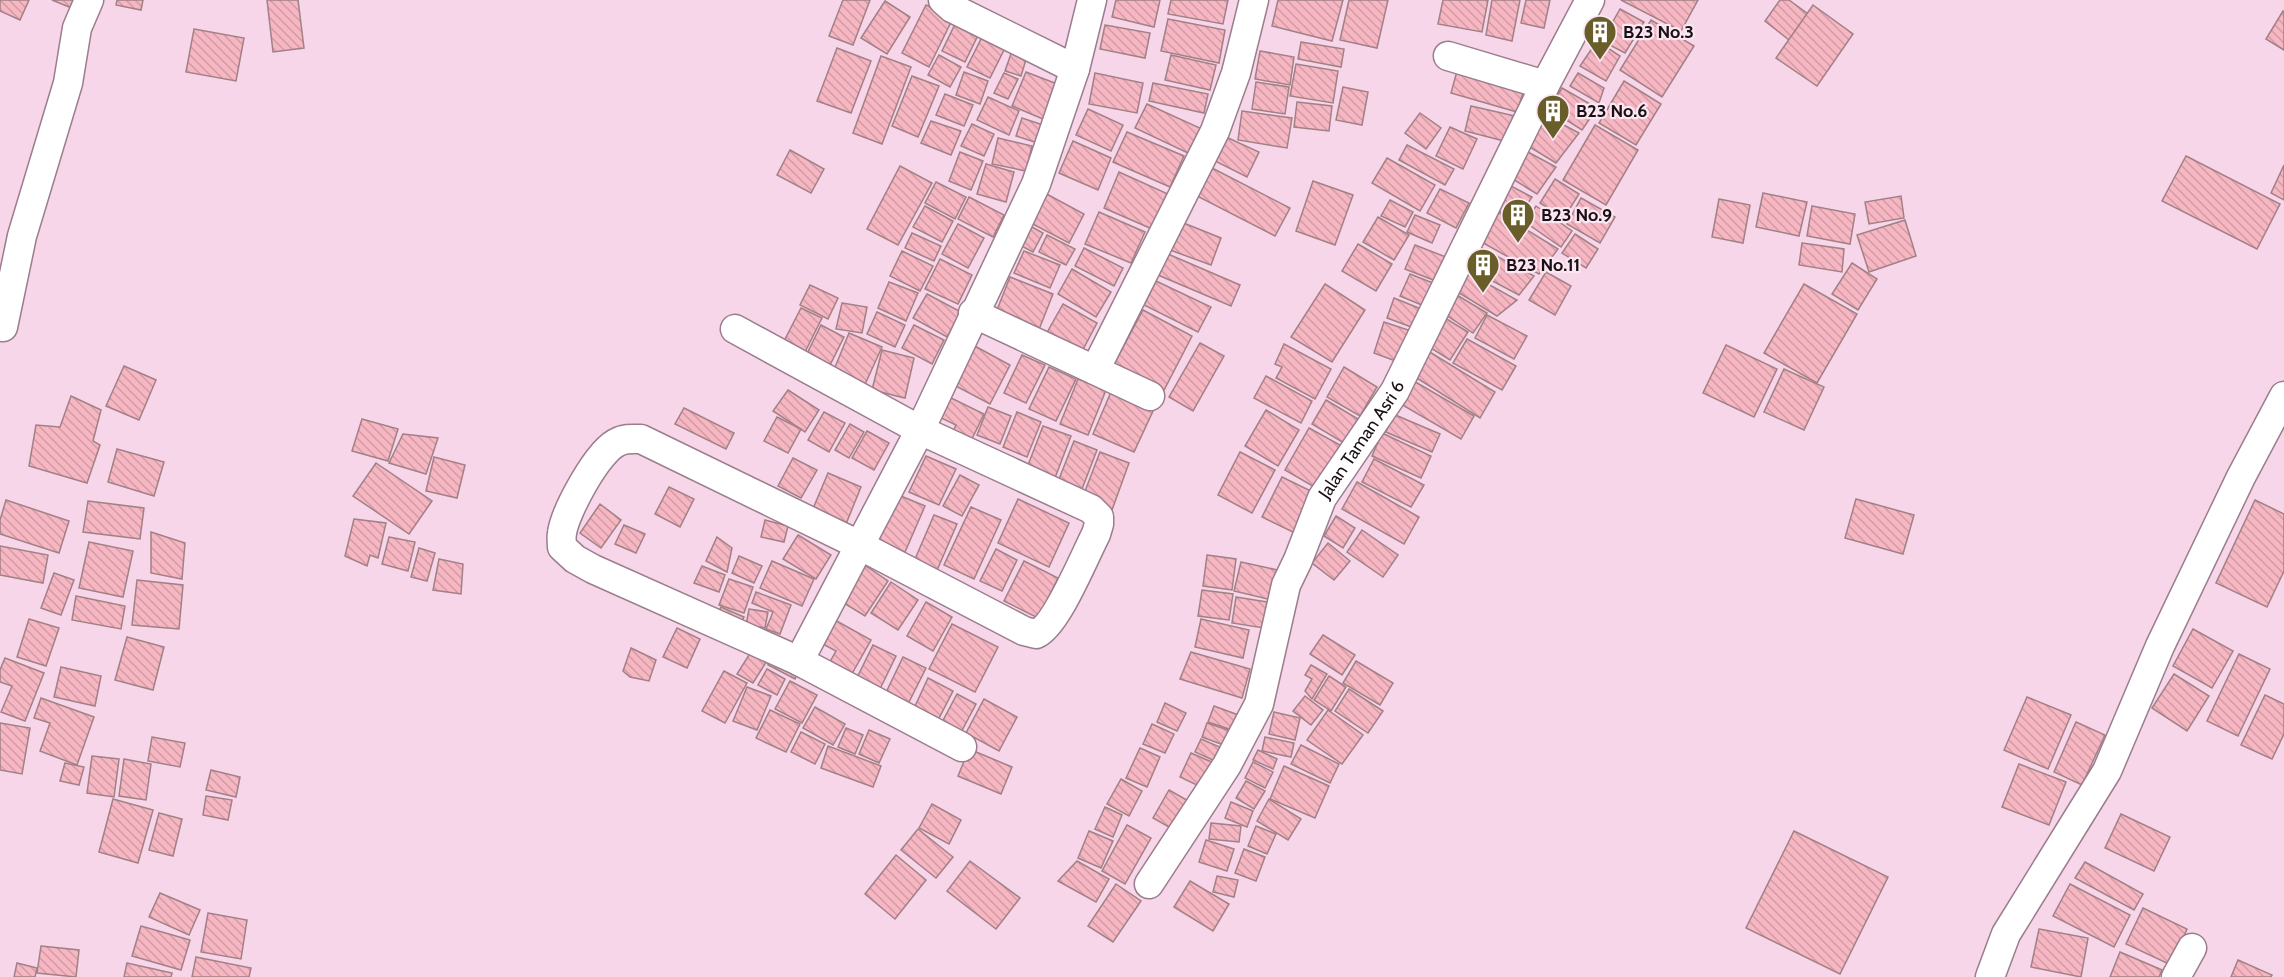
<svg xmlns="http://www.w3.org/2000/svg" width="2284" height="977" viewBox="0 0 2284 977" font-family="Cabin,sans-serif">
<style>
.building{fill:url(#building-back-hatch);stroke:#a28086;stroke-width:1.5}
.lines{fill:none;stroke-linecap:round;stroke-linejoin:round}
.street-casing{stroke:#9b7d8d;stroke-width:31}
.street{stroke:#fff;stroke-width:28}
.labels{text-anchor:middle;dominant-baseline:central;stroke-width:4.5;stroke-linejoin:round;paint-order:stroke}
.poi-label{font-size:18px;font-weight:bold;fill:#1a0f15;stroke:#fbe7f2;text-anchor:start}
.street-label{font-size:18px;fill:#1a0f15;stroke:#fbe7f2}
</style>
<defs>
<pattern id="building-back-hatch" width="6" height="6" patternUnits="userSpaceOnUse" patternTransform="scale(1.5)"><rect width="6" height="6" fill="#f6b6c2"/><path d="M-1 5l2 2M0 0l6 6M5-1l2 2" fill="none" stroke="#d29ba6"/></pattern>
</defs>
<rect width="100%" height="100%" fill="#f6d6e8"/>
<g class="building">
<path d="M0 0H29L20 20 0 11Z"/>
<path d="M52 0H84L79 11Z"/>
<path d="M117 0H143L141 10 116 5Z"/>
<path d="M267 0H298L304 48 273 52Z"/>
<path d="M843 0H870L853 45 829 36Z"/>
<path d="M1116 0H1160L1154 27 1112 17Z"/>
<path d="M1171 0H1228L1223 24 1168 14Z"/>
<path d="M1278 0H1343L1332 41 1272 26Z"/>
<path d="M1349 0H1388L1377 48 1340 40Z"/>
<path d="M1443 0H1488L1482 32 1438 24Z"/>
<path d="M1492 0H1520L1512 41 1486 35Z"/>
<path d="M1526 0H1550L1544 28 1521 23Z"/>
<path d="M1621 0H1698L1681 31Z"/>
<path d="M1780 0H1789L1808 14 1789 40 1765 21Z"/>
<path d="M885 1 910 17 887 54 861 38Z"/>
<path d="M926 5 953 18 929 67 902 53Z"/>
<path d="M1813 5 1853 34 1817 86 1776 58Z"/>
<path d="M1620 9 1644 22 1625 53 1602 41Z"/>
<path d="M2283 11 2284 12V50L2266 39Z"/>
<path d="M958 18 981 29 965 62 942 51Z"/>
<path d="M1168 19 1225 30 1219 63 1161 51Z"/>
<path d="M1651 20 1694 46 1662 97 1620 70Z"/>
<path d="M1105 25 1150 33 1145 58 1100 49Z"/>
<path d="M194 29 244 38 236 81 186 72Z"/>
<path d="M985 31 1008 42 990 78 967 67Z"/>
<path d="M1597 41 1620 56 1606 81 1580 66Z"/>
<path d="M1301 42 1344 49 1341 67 1298 59Z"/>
<path d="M837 48 871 61 851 113 817 101Z"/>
<path d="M1013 48 1028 53 1021 76 1005 71Z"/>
<path d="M1260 51 1294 57 1290 85 1255 79Z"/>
<path d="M939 55 961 67 950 87 928 75Z"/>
<path d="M1171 55 1216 65 1210 90 1165 80Z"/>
<path d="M881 56 911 67 882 144 853 133Z"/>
<path d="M1296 64 1338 71 1333 103 1290 96Z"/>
<path d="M1459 64 1526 83 1517 112 1451 93Z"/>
<path d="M964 72 988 81 980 104 956 95Z"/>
<path d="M1026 72 1065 87 1050 122 1012 106Z"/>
<path d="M1004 73 1018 79 1008 99 994 93Z"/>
<path d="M1095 73 1143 83 1137 113 1089 104Z"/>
<path d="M1578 73 1604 88 1599 103 1570 86Z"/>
<path d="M912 76 939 86 918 137 892 126Z"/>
<path d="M1624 81 1661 104 1636 145 1599 123Z"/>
<path d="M1256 82 1289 87 1285 114 1252 109Z"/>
<path d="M1153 83 1208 94 1204 113 1149 101Z"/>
<path d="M1343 87 1368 92 1362 125 1336 120Z"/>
<path d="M1562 88 1597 108 1582 130 1549 109Z"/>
<path d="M945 94 973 105 964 126 936 115Z"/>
<path d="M988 97 1019 111 1009 135 977 120Z"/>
<path d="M1297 102 1332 106 1329 131 1294 127Z"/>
<path d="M1147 104 1202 129 1190 154 1135 128Z"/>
<path d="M1471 106 1515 116 1508 142 1465 131Z"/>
<path d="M1088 109 1123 125 1111 151 1076 135Z"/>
<path d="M1242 111 1292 118 1287 148 1238 140Z"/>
<path d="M1420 113 1441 128 1426 149 1405 133Z"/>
<path d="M1545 115 1579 133 1556 163 1528 146Z"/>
<path d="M1022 118 1052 128 1047 146 1016 136Z"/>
<path d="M931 121 961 131 951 155 921 143Z"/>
<path d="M972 124 994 134 984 156 961 146Z"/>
<path d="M1595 125 1638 150 1606 205 1563 180Z"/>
<path d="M1450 127 1477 139 1463 169 1436 156Z"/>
<path d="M1127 132 1184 156 1170 187 1113 162Z"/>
<path d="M1226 137 1259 152 1247 177 1215 161Z"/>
<path d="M998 138 1032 146 1026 171 992 164Z"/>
<path d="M1073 141 1111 158 1098 190 1059 173Z"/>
<path d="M1407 145 1454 169 1445 185 1399 160Z"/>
<path d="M790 150 824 169 811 193 777 175Z"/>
<path d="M1526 151 1556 167 1537 194 1511 178Z"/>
<path d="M960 152 983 161 971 190 949 181Z"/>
<path d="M2186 156 2280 204 2257 249 2162 201Z"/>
<path d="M1387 158 1435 185 1420 211 1372 183Z"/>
<path d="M986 164 1014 172 1006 202 977 194Z"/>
<path d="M2284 165V200L2271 193Z"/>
<path d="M900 166 932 183 898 245 867 229Z"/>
<path d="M1212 168 1290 208 1275 236 1197 196Z"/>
<path d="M1119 172 1168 194 1152 229 1104 208Z"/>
<path d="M1555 179 1579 194 1564 218 1540 203Z"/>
<path d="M1313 181 1353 195 1335 245 1296 231Z"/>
<path d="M936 182 966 197 955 219 925 203Z"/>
<path d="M1507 184 1532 197 1518 219 1493 209Z"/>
<path d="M1440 189 1469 203 1456 228 1427 213Z"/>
<path d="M1041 191 1084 214 1069 243 1025 220Z"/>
<path d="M1763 193 1807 202 1799 236 1756 227Z"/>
<path d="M1901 196 1904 218 1869 224 1865 202Z"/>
<path d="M969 197 1004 215 993 237 958 219Z"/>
<path d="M1581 198 1615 217 1600 243 1567 224Z"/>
<path d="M1719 199 1750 205 1743 243 1712 237Z"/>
<path d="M1390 200 1413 212 1405 227 1381 216Z"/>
<path d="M925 206 953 221 942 242 913 227Z"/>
<path d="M1536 206 1572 231 1561 247 1525 222Z"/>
<path d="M1812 206 1855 214 1850 244 1807 236Z"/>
<path d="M1493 209 1558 249 1539 274 1476 239Z"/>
<path d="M1099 212 1145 232 1131 263 1085 244Z"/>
<path d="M1415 215 1440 225 1432 243 1407 232Z"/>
<path d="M1378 217 1409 235 1394 260 1363 242Z"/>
<path d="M1905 220 1916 256 1869 272 1857 235Z"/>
<path d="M1023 222 1043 233 1033 252 1012 241Z"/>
<path d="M1181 222 1221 238 1211 265 1170 250Z"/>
<path d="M958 224 984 238 968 268 942 254Z"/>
<path d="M912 233 941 246 934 261 905 248Z"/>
<path d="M1575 234 1598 249 1586 268 1562 253Z"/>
<path d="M1047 235 1075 249 1066 265 1039 252Z"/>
<path d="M1802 243 1844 249 1842 272 1799 265Z"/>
<path d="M1358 244 1392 264 1376 291 1342 271Z"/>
<path d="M1474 244 1534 276 1519 295 1464 266Z"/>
<path d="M1415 245 1451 259 1441 283 1405 269Z"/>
<path d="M1084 248 1123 268 1114 286 1075 266Z"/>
<path d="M902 251 933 266 920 291 890 276Z"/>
<path d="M1024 251 1060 265 1050 288 1014 273Z"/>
<path d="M1168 254 1240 285 1231 306 1158 275Z"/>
<path d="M940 259 972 275 958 304 925 289Z"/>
<path d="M1852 263 1877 279 1858 310 1832 294Z"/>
<path d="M1072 269 1111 292 1096 317 1058 294Z"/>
<path d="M1461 269 1517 300 1497 316 1451 288Z"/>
<path d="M1546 272 1571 286 1555 315 1529 300Z"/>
<path d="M1410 274 1438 285 1429 308 1400 296Z"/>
<path d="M1010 277 1053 294 1038 332 995 315Z"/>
<path d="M1156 281 1211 307 1198 332 1144 305Z"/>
<path d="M889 282 918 293 906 321 878 308Z"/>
<path d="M1325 284 1365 310 1332 362 1291 337Z"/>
<path d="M1804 284 1857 314 1817 383 1764 353Z"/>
<path d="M810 285 838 298 828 319 800 305Z"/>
<path d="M1450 291 1487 313 1473 333 1440 311Z"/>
<path d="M927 294 961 312 947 337 913 318Z"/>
<path d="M1394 298 1421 309 1414 328 1387 318Z"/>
<path d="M842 303 867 307 862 333 836 329Z"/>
<path d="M1063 304 1097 323 1079 357 1044 338Z"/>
<path d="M801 308 822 318 801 360 780 349Z"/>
<path d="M1143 310 1192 336 1162 394 1112 368Z"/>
<path d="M877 312 905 325 895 347 867 334Z"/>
<path d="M1440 315 1468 332 1450 360 1423 343Z"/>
<path d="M1487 315 1527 336 1514 359 1475 338Z"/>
<path d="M1384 322 1411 331 1401 363 1374 353Z"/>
<path d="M821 325 844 337 826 373 803 362Z"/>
<path d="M914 325 944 340 932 364 902 348Z"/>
<path d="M849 333 882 347 862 391 831 377Z"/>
<path d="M1467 339 1516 366 1502 390 1453 363Z"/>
<path d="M1200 343 1224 356 1193 411 1169 397Z"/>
<path d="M971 344 1010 365 990 404 950 383Z"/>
<path d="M1284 344 1331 369 1315 399 1276 378 1282 367 1275 364Z"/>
<path d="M1726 345 1777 369 1754 417 1703 393Z"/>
<path d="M882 350 914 358 905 398 872 390Z"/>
<path d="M1428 351 1495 392 1480 418 1412 375Z"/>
<path d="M1022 355 1045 365 1026 403 1004 393Z"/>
<path d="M124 366 156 380 139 420 106 406Z"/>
<path d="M1049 367 1076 379 1056 421 1029 409Z"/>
<path d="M1344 367 1377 387 1360 416 1327 397Z"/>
<path d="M1784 369 1824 387 1804 430 1764 412Z"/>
<path d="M1266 376 1312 401 1301 423 1254 398Z"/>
<path d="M1078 379 1106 390 1088 435 1060 424Z"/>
<path d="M1412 380 1474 416 1461 439 1399 403Z"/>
<path d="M788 390 819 410 805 432 773 411Z"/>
<path d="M1111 392 1153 411 1134 452 1093 434Z"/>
<path d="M945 395 984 414 969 445 951 436 956 425 935 415Z"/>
<path d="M71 396 101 410 93 441 100 445 87 483 29 466 36 425 60 427Z"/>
<path d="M1326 400 1358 419 1344 443 1312 424Z"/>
<path d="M988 407 1011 416 1000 444 977 435Z"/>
<path d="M684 408 734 433 726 449 675 424Z"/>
<path d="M1266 410 1299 430 1278 466 1245 446Z"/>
<path d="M824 412 845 423 829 452 808 440Z"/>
<path d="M1017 412 1041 422 1027 457 1003 447Z"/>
<path d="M1393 414 1440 434 1432 452 1386 432Z"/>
<path d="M777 417 801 429 788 453 764 441Z"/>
<path d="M362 419 398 429 388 461 352 451Z"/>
<path d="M850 424 864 432 849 458 835 450Z"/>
<path d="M1043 426 1071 436 1053 483 1025 473Z"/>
<path d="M1309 428 1340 445 1316 488 1285 470Z"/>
<path d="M867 431 889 443 874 470 852 458Z"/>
<path d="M1382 433 1431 456 1421 478 1372 456Z"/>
<path d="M403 434 438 438 426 474 389 463Z"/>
<path d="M1074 441 1097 450 1082 489 1059 479Z"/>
<path d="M117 449 164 462 154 496 108 482Z"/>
<path d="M1100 452 1129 463 1112 510 1082 499Z"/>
<path d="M1240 452 1275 470 1252 513 1218 495Z"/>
<path d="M926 456 956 469 939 505 909 492Z"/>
<path d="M434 457 465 465 457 498 426 491Z"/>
<path d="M793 458 817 470 801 498 778 486Z"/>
<path d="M1374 459 1424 485 1411 507 1362 482Z"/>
<path d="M376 463 432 501 409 534 353 496Z"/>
<path d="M828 473 861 487 846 524 812 511Z"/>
<path d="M960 475 979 485 962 516 943 506Z"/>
<path d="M1282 477 1317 494 1297 534 1262 517Z"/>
<path d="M1357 482 1419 517 1404 544 1342 509Z"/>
<path d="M669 487 694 499 680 527 655 514Z"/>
<path d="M896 494 925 506 905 552 875 540Z"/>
<path d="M1018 499 1069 523 1049 567 998 543Z"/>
<path d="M1856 499 1914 515 1903 554 1845 538Z"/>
<path d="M6 500 69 521 59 553 0 534V520Z"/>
<path d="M2255 500 2284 514V571L2267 607 2216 583Z"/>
<path d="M88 501 144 508 140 539 83 532Z"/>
<path d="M600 504 621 520 601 548 580 533Z"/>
<path d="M971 507 1001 520 974 579 944 565Z"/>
<path d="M934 515 957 524 935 575 912 566Z"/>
<path d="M1336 516 1355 528 1343 548 1324 536Z"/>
<path d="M354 519 386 523 378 558 370 555 367 566 345 556Z"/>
<path d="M765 520 788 526 784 542 761 537Z"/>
<path d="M624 525 645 534 636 553 615 544Z"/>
<path d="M1362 530 1398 555 1383 577 1347 552Z"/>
<path d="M151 532 185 543 182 579 151 573Z"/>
<path d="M798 535 831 555 816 579 783 559Z"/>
<path d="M389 537 415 542 408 571 382 564Z"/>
<path d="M717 537 732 548 727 572 706 561Z"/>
<path d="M89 542 133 551 123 597 79 588Z"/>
<path d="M1328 543 1350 561 1334 580 1312 563Z"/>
<path d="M0 546 48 555 43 583 0 575Z"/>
<path d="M419 548 435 553 427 581 411 577Z"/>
<path d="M996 549 1017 560 1002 591 980 581Z"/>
<path d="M1207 555 1236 559 1232 590 1203 586Z"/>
<path d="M739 556 762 566 754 583 732 573Z"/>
<path d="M439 559 463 564 461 594 433 590Z"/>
<path d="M772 561 814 579 802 606 760 588Z"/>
<path d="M1024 561 1058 578 1038 618 1004 601Z"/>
<path d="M1241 562 1282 571 1276 601 1234 591Z"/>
<path d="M863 564 888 581 865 616 839 600Z"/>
<path d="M702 566 725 575 719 592 694 583Z"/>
<path d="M54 573 74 580 61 615 41 608Z"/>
<path d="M729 579 753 587 744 613 719 605Z"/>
<path d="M137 580 183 585 179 629 132 625Z"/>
<path d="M891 582 918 600 898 630 871 613Z"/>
<path d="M1202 590 1233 594 1229 620 1198 616Z"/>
<path d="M756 592 791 605 780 634 766 629 773 612 752 603Z"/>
<path d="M76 596 125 606 121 629 72 620Z"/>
<path d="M1236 597 1274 603 1270 629 1232 623Z"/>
<path d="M926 602 952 617 933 651 907 636Z"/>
<path d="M721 607 744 617 739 629 715 619Z"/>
<path d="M749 609 768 612 765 628 746 625Z"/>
<path d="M29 619 59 628 46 666 17 657Z"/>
<path d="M833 619 871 640 849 679 827 667 836 651 819 642Z"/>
<path d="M1201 619 1249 630 1243 658 1195 647Z"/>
<path d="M952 624 998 647 975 692 929 669Z"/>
<path d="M677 628 700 639 687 668 663 657Z"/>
<path d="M2193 629 2233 651 2212 688 2173 666Z"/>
<path d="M1323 635 1355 655 1342 675 1310 654Z"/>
<path d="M127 637 164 647 153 690 115 680Z"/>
<path d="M873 645 896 656 877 695 854 684Z"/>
<path d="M754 647 770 656 753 683 737 674Z"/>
<path d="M631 648 656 660 649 681 630 677 623 671Z"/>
<path d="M775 652 802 666 795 679 768 665Z"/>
<path d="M1191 652 1250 669 1242 698 1180 679Z"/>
<path d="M2239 654 2270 669 2238 736 2207 721Z"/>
<path d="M903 657 926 668 904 712 882 701Z"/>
<path d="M5 658 44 673 25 721 1 712 12 686 0 682V670Z"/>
<path d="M1356 661 1393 683 1380 705 1343 683Z"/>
<path d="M1311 665 1327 674 1312 699 1305 691 1312 679 1305 675Z"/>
<path d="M61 667 101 676 95 706 54 697Z"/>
<path d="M767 669 785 679 777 695 758 685Z"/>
<path d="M724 671 747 683 725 723 702 711Z"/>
<path d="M2174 674 2209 696 2187 731 2152 708Z"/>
<path d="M1329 676 1346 687 1331 711 1314 700Z"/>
<path d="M928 678 953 691 935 726 911 715Z"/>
<path d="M790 681 817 695 802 723 775 709Z"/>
<path d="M747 687 771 696 757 730 733 721Z"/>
<path d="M1349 689 1383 711 1368 733 1335 711Z"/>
<path d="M957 694 976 704 958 738 939 728Z"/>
<path d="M2265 695 2284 704V734L2272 759 2241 745Z"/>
<path d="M1305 696 1323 710 1311 725 1293 711Z"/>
<path d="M2027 697 2071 715 2048 769 2004 750Z"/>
<path d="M41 698 94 717 77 765 40 751 50 723 34 718Z"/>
<path d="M984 699 1017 717 999 751 966 733Z"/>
<path d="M1165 703 1186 713 1177 731 1157 722Z"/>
<path d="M1214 706 1241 716 1235 731 1208 722Z"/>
<path d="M815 707 845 724 833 745 803 728Z"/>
<path d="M770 710 800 724 786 752 756 738Z"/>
<path d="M1328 710 1363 735 1342 764 1307 740Z"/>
<path d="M1274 712 1300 718 1295 740 1269 734Z"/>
<path d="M2076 722 2105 735 2082 785 2054 772Z"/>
<path d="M0 723 30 728 22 774 0 770Z"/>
<path d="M1207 723 1234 732 1229 747 1202 737Z"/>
<path d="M1152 724 1174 734 1165 753 1143 744Z"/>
<path d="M846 728 863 735 855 754 838 747Z"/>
<path d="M869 730 890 739 879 763 859 754Z"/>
<path d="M801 732 825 744 815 764 791 752Z"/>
<path d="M152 737 185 743 180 767 148 761Z"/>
<path d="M1265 737 1294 743 1291 757 1262 751Z"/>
<path d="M1201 739 1222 748 1215 761 1195 752Z"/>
<path d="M1301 745 1339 764 1330 783 1291 764Z"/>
<path d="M828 746 881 766 873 787 821 768Z"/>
<path d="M1140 748 1160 757 1147 787 1126 778Z"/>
<path d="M969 749 1012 767 1001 794 958 776Z"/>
<path d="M1258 750 1277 759 1273 769 1253 760Z"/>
<path d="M1191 753 1214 763 1203 788 1180 777Z"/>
<path d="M92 756 119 759 114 797 87 793Z"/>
<path d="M124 759 151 764 146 800 119 796Z"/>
<path d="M1253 762 1273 772 1265 788 1245 778Z"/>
<path d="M65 763 84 767 79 785 60 781Z"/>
<path d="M2019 764 2066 782 2049 825 2002 807Z"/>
<path d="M1284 766 1329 786 1315 818 1270 799Z"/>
<path d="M211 770 240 777 236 797 206 790Z"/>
<path d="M1121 779 1142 791 1129 816 1107 804Z"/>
<path d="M1246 781 1265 791 1254 809 1236 798Z"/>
<path d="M1169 790 1192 803 1176 831 1153 818Z"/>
<path d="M206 796 232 800 228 820 203 815Z"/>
<path d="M113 799 153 810 138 863 99 852Z"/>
<path d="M1269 799 1301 819 1288 840 1257 821Z"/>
<path d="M1231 802 1253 811 1247 827 1225 818Z"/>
<path d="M932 804 961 820 949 844 919 828Z"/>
<path d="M1105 807 1122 815 1113 837 1095 829Z"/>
<path d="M159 813 182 819 173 856 149 850Z"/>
<path d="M2121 814 2170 837 2154 871 2105 848Z"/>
<path d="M1211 823 1241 826 1239 842 1209 839Z"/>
<path d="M1127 825 1151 838 1125 884 1102 871Z"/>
<path d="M1256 826 1276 834 1267 854 1248 846Z"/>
<path d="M918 829 953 857 936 878 901 850Z"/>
<path d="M1089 831 1113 841 1101 868 1078 858Z"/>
<path d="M1794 831 1888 877 1840 974 1746 928Z"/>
<path d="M1206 840 1234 849 1227 871 1199 862Z"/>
<path d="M1244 849 1265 857 1256 881 1235 873Z"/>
<path d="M896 855 926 880 895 919 865 894Z"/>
<path d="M970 861 1020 898 996 929 947 891Z"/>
<path d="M1077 861 1109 879 1096 902 1058 881Z"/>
<path d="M2085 862 2143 894 2134 910 2075 878Z"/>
<path d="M1217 876 1238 880 1234 897 1213 892Z"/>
<path d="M1190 881 1229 904 1213 931 1174 907Z"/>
<path d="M1116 884 1141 901 1113 942 1088 926Z"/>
<path d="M2070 884 2130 915 2114 947 2053 916Z"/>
<path d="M160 893 200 910 189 935 149 917Z"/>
<path d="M2143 908 2187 929 2171 965 2126 944Z"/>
<path d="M208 913 247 920 241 959 201 952Z"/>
<path d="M141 926 190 940 181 970 132 956Z"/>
<path d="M2039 929 2088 938 2081 977 2031 967Z"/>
<path d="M41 946 79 950 76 977 37 973Z"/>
<path d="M2120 952 2162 970 2159 977H2110Z"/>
<path d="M196 957 251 968 249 977H192Z"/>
<path d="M2238 960 2272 975 2271 977H2231Z"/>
<path d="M17 963 37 968 35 977H14Z"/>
<path d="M127 963 172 973 171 977H124Z"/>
</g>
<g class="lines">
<g class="street-casing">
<g id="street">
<path d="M943 0 952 8 1075 69"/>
<path d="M1448 56 1545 85"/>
<path d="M973 313 1150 396"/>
<path d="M3 327 22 236 68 83 77 28 89 0"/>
<path d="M735 329 920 430 1091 509 1099 517V524L1096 534C1085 555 1056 627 1036 634L1024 631 859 545 641 439C633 439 625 438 618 442 598 450 565 512 562 533 561 538 562 543 562 547L575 559 593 569 799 661 962 747"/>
<path d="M1095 370 1215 131 1236 73 1254 0"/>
<path d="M799 661 920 430 1036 184 1075 69 1092 0"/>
<path id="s1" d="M1149 884 1227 765 1259 704 1286 585 1298 560 1322 498 1395 391 1545 85 1590 0"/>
<path d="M1990 977 2006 934 2107 771 2160 646 2241 477 2284 396"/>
<path d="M2176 977 2192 948"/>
</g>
</g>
<use href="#street" class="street"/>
</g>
<defs>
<g id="building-pin" transform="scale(1.725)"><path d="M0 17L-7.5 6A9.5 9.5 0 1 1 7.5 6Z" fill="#695e2a" stroke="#fbe7f2"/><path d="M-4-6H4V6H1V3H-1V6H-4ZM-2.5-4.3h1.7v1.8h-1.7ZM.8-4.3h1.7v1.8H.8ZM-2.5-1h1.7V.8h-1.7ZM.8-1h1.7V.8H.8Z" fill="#fff"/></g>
</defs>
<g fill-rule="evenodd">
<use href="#building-pin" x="1600" y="32"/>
<use href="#building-pin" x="1553" y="111"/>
<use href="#building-pin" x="1518" y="215"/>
<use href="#building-pin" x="1483" y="265"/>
</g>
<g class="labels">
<g class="poi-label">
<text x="1623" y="32">B23 No.3</text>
<text x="1576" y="111">B23 No.6</text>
<text x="1541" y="215">B23 No.9</text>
<text x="1506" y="265">B23 No.11</text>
</g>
<g class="street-label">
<text stroke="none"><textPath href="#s1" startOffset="498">Jalan Taman Asri 6</textPath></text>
</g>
</g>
</svg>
